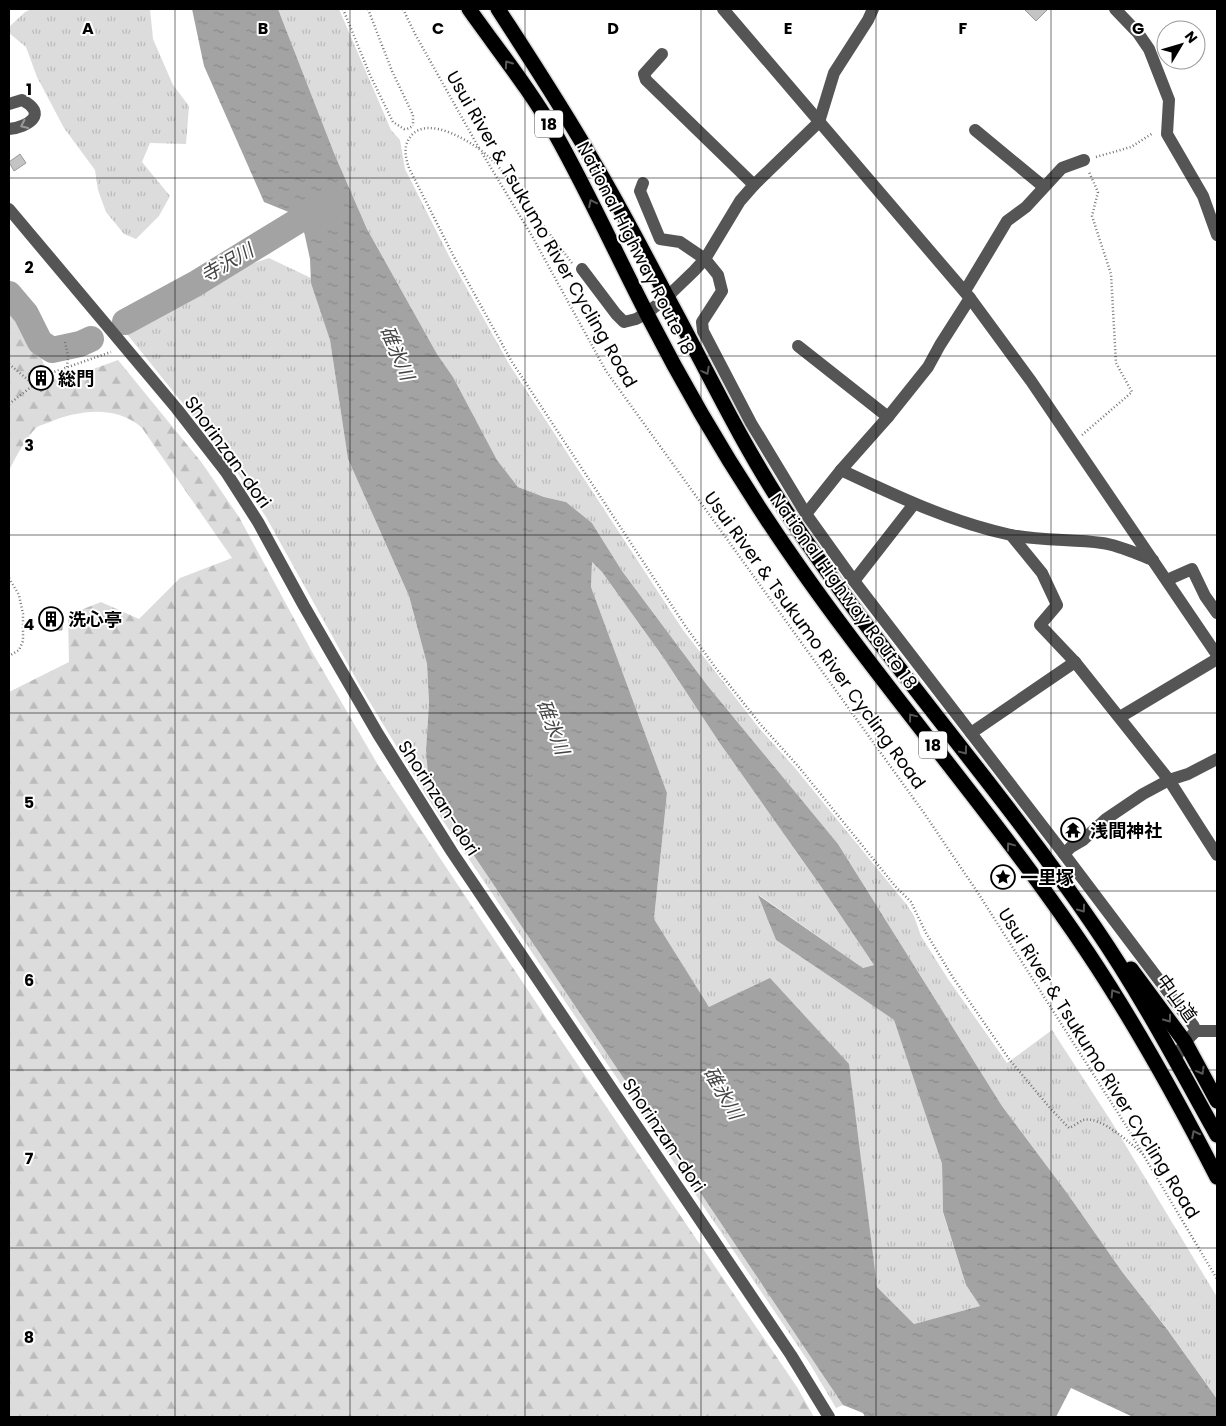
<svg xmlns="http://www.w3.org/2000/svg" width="1226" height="1426" viewBox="0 0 1226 1426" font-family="Poppins,'Noto Sans JP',sans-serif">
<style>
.grass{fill:url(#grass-tufts)}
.forest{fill:url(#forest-firs)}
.water{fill:url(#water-ripples);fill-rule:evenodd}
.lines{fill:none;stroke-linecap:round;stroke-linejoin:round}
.river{stroke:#a3a3a3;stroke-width:26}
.building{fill:#c4c4c4;stroke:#999}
.highway-casing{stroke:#dbdbdb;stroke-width:18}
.path{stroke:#777;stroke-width:2.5;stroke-dasharray:1 2.5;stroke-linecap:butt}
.minor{stroke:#555;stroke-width:12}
.highway{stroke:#000;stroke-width:15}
.oneway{stroke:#595959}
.oneway2{stroke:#999}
.grid{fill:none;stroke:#000;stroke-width:1;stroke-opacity:0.55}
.labels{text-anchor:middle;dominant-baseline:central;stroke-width:4;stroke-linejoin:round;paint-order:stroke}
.shield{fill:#fff;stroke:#4c4c4c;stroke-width:1}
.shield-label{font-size:16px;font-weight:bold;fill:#000}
.street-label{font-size:18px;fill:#000;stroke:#fff}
.poi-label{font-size:18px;font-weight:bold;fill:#000;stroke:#fff;text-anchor:start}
.water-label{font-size:19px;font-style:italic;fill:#444;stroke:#fff}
.grid-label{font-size:16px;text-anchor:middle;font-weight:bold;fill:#000;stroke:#fff;stroke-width:4;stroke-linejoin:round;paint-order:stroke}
</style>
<defs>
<pattern id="grass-tufts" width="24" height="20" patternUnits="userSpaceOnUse" patternTransform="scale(1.25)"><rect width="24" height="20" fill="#dcdcdc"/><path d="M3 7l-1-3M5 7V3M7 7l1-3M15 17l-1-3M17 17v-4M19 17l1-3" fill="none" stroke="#bbb"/></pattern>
<pattern id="forest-firs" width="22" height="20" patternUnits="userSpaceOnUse" patternTransform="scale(1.25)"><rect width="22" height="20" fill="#dcdcdc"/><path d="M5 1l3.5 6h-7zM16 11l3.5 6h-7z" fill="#bbb"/></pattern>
<pattern id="water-ripples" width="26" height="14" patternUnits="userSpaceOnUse" patternTransform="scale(1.25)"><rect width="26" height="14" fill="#a3a3a3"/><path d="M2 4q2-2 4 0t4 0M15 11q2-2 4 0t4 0" fill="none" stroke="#8b8b8b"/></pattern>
</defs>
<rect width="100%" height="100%" fill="#fff"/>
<g class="grass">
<path d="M32 9H150L153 39 173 85 189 106 186 144 150 143 142 162 170 196 159 216 136 239 124 234 106 212 98 190 95 170 64 128 37 77 26 47 9 33V27L25 12Z"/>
<path d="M278 9H339L391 130 400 140 405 169 450 258 509 364 683 630 759 728 795 768 907 905 914 916 921 936 948 979 1007 1063 1052 1030 1111 1121 1217 1297V1399L1165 1326 1123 1273 1067 1193 1002 1106 838 844 707 685 622 571 592 523 566 502 544 497 518 487 497 460 453 377 437 354 367 229 334 153Z"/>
<path d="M269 258 311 278 330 340 348 459 409 596 427 664 429 703 426 750 434 796 843 1405 836 1408 810 1364 429 800 360 686 266 517 233 466 123 329 236 269Z"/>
<path d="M592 562 602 572 663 657 719 742 822 888 874 965 863 968 759 895 776 940 894 1020 942 1164 943 1213 966 1285 980 1306 914 1324 877 1287 869 1234 705 1001 654 919 667 793 591 587Z"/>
</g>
<path class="forest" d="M9 299 16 308 27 332 42 351C39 364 50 373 58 382L118 360 202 463 239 517 311 650 378 765 563 1043 797 1387 814 1417H9V692L69 662 68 615 101 602 139 619 180 578 232 558 142 428C117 405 79 410 50 422 46 424 39 425 36 428 27 436 14 460 9 471Z"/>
<path class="water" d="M192 9H278L334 153 367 229 437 354 453 377 497 460 518 487 544 497 566 502 592 523 622 571 707 685 838 844 1002 1106 1067 1193 1123 1273 1167 1329 1217 1399V1417H1133L1071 1388 1056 1417H865L863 1413 843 1405 434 796 428 774 426 750 429 703 427 664 409 596 348 459 330 340 311 283 310 259 303 227 291 213 264 202 204 66ZM592 562 602 572 663 657 719 742 822 888 874 965 863 968 758 895 776 940 894 1020 942 1164 943 1212 966 1285 980 1306 914 1324 877 1287 849 1064 770 978 709 1007 654 919 667 793 591 587Z"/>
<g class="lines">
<g class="river">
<path d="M9 294 26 314 40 342 52 350 80 344 91 339"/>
<path d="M125 322 195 284 301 219 331 207"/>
</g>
</g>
<g class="building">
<path d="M1024 9H1048L1036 21Z"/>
<path d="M20 154 26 163 14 171 9 162Z"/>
<path d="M41 365 54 381 41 392 28 374Z"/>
<path d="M40 613 62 614V630L43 629V624H39Z"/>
</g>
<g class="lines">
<g class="highway-casing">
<g id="highway">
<path d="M469 9C498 50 531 91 556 135 589 194 617 256 648 316 684 386 724 455 768 521 867 671 988 804 1088 953 1136 1025 1178 1101 1217 1177"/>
<path d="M498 9C531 60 564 110 594 163 619 205 642 249 665 293 704 364 738 437 782 505 877 652 996 782 1094 926 1140 993 1178 1065 1217 1135"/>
<path d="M1131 969 1185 1042 1217 1101"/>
</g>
</g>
<g class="path">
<path d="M343 9 370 75 393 122 404 129H407L413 126"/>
<path d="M368 9 392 71 413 115V126"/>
<path d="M403 9 415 34 479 148"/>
<path d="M482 153 532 236 606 371 924 813 978 893 1125 1124 1217 1279"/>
<path d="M1096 157 1131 147 1153 133"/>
<path d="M572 263C556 242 539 220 523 199 512 185 502 169 489 157 474 143 428 114 411 136 403 146 405 156 409 168L454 257 512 362 686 627 715 667 761 725 798 766 895 886 911 902 926 933 952 976 1009 1059 1050 1108 1069 1128C1074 1126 1079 1122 1083 1120 1101 1115 1132 1145 1145 1156"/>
<path d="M65 342 68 356 67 368"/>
<path d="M9 364 33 384"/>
<path d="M9 404 48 374 111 352"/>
<path d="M1082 435 1132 392 1116 363 1111 274 1092 216 1098 192 1089 172"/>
<path d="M9 578 19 595 23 614V641L19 650 9 656"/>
</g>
<g class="minor">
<path d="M723 9 970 298 1031 381 1217 655"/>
<path d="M1115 9 1138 33 1149 49 1169 100 1167 134 1203 196 1217 235"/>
<path d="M662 54 644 74 646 80 754 185"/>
<path d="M9 104 22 100C49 114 28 127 9 129"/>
<path d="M975 130 1044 187"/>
<path d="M643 183 640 191 660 239 680 242 705 259 718 275 722 291 702 322 703 331 751 423 806 514 854 581 1064 854 1193 1025 1196 1031"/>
<path d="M9 209 177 409 226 472 258 522 304 606 378 734 452 852 791 1355 829 1417"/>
<path d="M582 269 616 314 624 322 636 319 647 313 667 297 694 271 705 259 740 201 754 185 819 122 834 73 868 20 873 9"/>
<path d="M965 291 1007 221 1026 207 1062 168 1084 160"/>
<path d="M798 346 888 417"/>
<path d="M841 470C896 496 951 522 1011 535 1041 541 1072 539 1102 543 1119 545 1137 554 1153 560"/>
<path d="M806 514 841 470 888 417 928 367 940 345 970 298"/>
<path d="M1011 535 1042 573 1057 605 1040 625 1075 662 1169 780 1217 855"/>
<path d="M1167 580 1192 569 1205 596 1217 613"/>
<path d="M854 581 914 504"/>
<path d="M1120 717 1217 659"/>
<path d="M971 733 1075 662"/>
<path d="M1064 854 1071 847 1083 840 1106 819 1143 794 1169 780 1188 774 1217 759"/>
<path d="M1175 1059 1185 1042 1196 1031H1217"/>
</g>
<use href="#highway" class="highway"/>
</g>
<defs><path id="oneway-chevron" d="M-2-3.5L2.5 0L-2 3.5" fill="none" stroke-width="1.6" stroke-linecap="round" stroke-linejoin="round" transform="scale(1.25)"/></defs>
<g class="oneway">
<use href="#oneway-chevron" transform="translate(508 64) rotate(-125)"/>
<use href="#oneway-chevron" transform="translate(592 203) rotate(-116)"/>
<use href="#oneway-chevron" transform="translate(706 371) rotate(62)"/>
<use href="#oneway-chevron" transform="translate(912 717) rotate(-127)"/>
<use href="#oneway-chevron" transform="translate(964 751) rotate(53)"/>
<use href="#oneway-chevron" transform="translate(1010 846) rotate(-127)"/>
<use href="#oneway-chevron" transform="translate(1082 909) rotate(54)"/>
<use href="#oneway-chevron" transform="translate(1114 993) rotate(-122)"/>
<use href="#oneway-chevron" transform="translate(1168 1019) rotate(54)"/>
<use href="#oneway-chevron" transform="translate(1201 1071) rotate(61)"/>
<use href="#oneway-chevron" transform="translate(1195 1134) rotate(-117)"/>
</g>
<use class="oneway2" href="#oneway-chevron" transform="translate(24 125) rotate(155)"/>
<path class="grid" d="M175 9V1417M350 9V1417M525 9V1417M701 9V1417M876 9V1417M1051 9V1417M9 178H1217M9 356H1217M9 535H1217M9 713H1217M9 891H1217M9 1070H1217M9 1248H1217"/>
<defs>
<g id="building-ring" transform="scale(1.25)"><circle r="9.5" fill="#fff" stroke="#000" stroke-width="1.5"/><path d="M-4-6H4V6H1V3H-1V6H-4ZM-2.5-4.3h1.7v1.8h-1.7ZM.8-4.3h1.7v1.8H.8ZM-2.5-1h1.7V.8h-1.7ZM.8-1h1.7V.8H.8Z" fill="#000"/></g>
<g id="temple-ring" transform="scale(1.25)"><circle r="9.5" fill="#fff" stroke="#000" stroke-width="1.5"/><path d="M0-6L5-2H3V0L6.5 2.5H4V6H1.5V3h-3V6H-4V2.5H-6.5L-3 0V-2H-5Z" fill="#000"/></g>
<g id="sight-ring" transform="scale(1.25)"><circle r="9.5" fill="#fff" stroke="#000" stroke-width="1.5"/><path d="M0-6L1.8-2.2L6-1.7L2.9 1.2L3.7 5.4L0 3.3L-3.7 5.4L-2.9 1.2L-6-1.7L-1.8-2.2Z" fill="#000"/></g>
</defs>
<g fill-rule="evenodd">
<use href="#building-ring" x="41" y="378"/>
<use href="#building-ring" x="51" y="619"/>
<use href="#temple-ring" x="1073" y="830"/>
<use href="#sight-ring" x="1003" y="877"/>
</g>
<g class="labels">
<g class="shield">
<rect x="535" y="110.5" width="28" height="27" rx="4"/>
<rect x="919" y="731.5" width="28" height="27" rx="4"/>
</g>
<g class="shield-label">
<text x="549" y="124">18</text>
<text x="933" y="745">18</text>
</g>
<g class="street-label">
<text transform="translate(542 229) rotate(60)">Usui River &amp; Tsukumo River Cycling Road</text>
<text transform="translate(636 248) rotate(63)">National Highway Route 18</text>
<text transform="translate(228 452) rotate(54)">Shorinzan-dori</text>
<text transform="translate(844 591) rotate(54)">National Highway Route 18</text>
<text transform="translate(815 640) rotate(54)">Usui River &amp; Tsukumo River Cycling Road</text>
<text transform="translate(439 798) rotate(57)">Shorinzan-dori</text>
<text transform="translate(1177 998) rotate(54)">中山道</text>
<text transform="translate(1099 1063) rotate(58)">Usui River &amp; Tsukumo River Cycling Road</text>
<text transform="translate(664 1135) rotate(56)">Shorinzan-dori</text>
</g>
<g class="poi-label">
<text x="58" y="378">総門</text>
<text x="68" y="619">洗心亭</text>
<text x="1090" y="830">浅間神社</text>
<text x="1020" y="877">一里塚</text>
</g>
<g class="water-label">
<text transform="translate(227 263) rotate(-30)">寺沢川</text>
<text transform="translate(397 353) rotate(67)">碓氷川</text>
<text transform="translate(553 727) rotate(69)">碓氷川</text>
<text transform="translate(723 1093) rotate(60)">碓氷川</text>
</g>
</g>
<g class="grid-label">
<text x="88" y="34">A</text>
<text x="263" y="34">B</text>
<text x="438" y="34">C</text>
<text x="613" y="34">D</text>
<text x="788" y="34">E</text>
<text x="963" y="34">F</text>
<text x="1138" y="34">G</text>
<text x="29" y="95">1</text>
<text x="29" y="273">2</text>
<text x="29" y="451">3</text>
<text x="29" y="630">4</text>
<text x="29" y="808">5</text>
<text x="29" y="986">6</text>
<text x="29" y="1164">7</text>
<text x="29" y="1343">8</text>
</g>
<rect width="1226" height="1426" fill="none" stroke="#000000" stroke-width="20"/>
<g transform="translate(1181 45) rotate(52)"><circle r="24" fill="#ffffff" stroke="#999999"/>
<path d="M0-4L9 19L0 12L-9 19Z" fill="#000000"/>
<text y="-8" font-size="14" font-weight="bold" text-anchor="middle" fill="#000000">N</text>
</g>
</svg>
